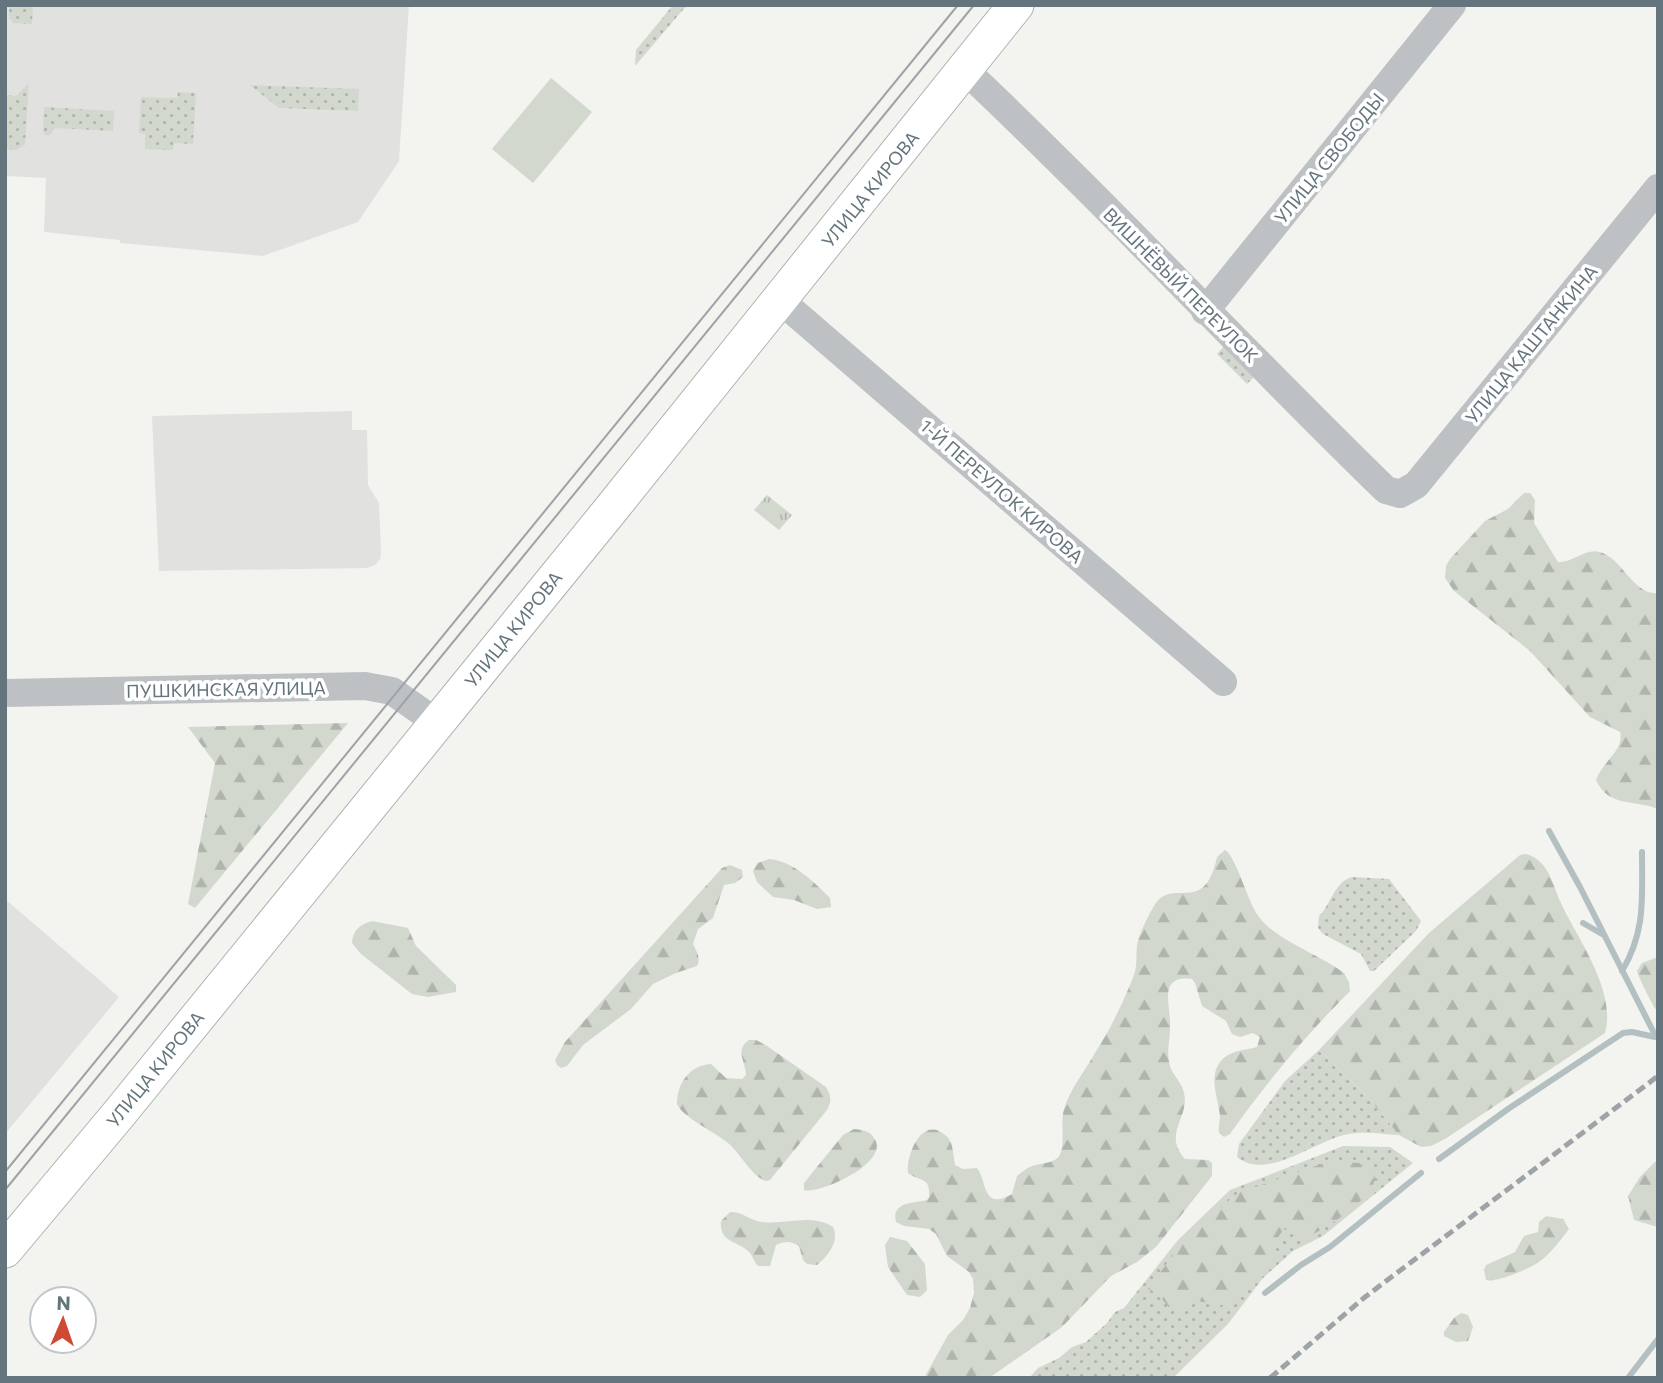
<svg xmlns="http://www.w3.org/2000/svg" width="1663" height="1383" viewBox="0 0 1663 1383" font-family="Commissioner,sans-serif">
<style>
.built{fill:#e1e2e0}
.grass{fill:url(#grass-dots)}
.forest{fill:url(#forest-firs)}
.park{fill:url(#park-tufts)}
.pitch{fill:#d3d8cf}
.lines{fill:none;stroke-linecap:round;stroke-linejoin:round}
.stream{stroke:#b3bfc1;stroke-width:6}
.major-casing{stroke:#aeb3b6;stroke-width:37}
.minor{stroke:#bdc1c4;stroke-width:28}
.major{stroke:#fff;stroke-width:35}
.tram{stroke:#9da3a7;stroke-width:2}
.rail{stroke:#9da3a7;stroke-width:5;stroke-dasharray:10 5;stroke-linecap:butt}
.labels{text-anchor:middle;dominant-baseline:central;stroke-width:7;stroke-linejoin:round;paint-order:stroke}
.street-label{font-size:18px;fill:#65757e;stroke:#fff}
</style>
<defs>
<pattern id="grass-dots" width="8" height="8" patternUnits="userSpaceOnUse" patternTransform="scale(1.75)"><rect width="8" height="8" fill="#d3d8cf"/><path d="M2 2h.1M6 6h.1" fill="none" stroke="#afb4ad" stroke-width="1.8" stroke-linecap="round"/></pattern>
<pattern id="forest-firs" width="22" height="20" patternUnits="userSpaceOnUse" patternTransform="scale(1.75)"><rect width="22" height="20" fill="#d3d8cf"/><path d="M5 1l3.5 6h-7zM16 11l3.5 6h-7z" fill="#afb4ad"/></pattern>
<pattern id="park-tufts" width="24" height="20" patternUnits="userSpaceOnUse" patternTransform="scale(1.75)"><rect width="24" height="20" fill="#d3d8cf"/><path d="M3 7l-1-3M5 7V3M7 7l1-3M15 17l-1-3M17 17v-4M19 17l1-3" fill="none" stroke="#afb4ad"/></pattern>
</defs>
<rect width="100%" height="100%" fill="#f3f3f0"/>
<g class="built">
<path d="M5 5H409L399 161 358 222 263 256 120 243V240L44 232 46 178 5 176Z"/>
<path d="M352 411V430H367L368 485 379 503 381 552 380 559 375 565 367 568 159 571 152 416Z"/>
<path d="M5 899 119 997 5 1134Z"/>
</g>
<g class="grass">
<path d="M9 5H33L32 24 12 23V20L9 19Z"/>
<path d="M673 5H687L635 66 636 50Z"/>
<path d="M29 83 25 145 16 150 5 149V95L16 96Z"/>
<path d="M250 85 359 89 358 111 279 108Z"/>
<path d="M178 92 196 93 193 144 174 143 173 150 145 149V134L139 133 141 97 177 98Z"/>
<path d="M44 107 114 111 113 131 55 128 50 135H45L43 131Z"/>
<path d="M1225 345 1256 375 1247 384 1217 354Z"/>
<path d="M1353 877 1389 879 1421 921 1416 931 1374 971H1370L1361 954 1323 934 1318 928 1319 916C1331 905 1335 880 1353 877Z"/>
<path d="M1319 1050 1366 1095 1399 1135C1383 1134 1365 1131 1349 1134 1316 1139 1268 1182 1237 1157L1239 1144 1285 1081Z"/>
<path d="M1343 1146 1390 1147 1413 1163 1323 1236 1293 1251 1263 1278 1228 1324 1173 1378H1029L1038 1368 1059 1358 1072 1347 1086 1342 1107 1323 1115 1312 1124 1308 1178 1240 1230 1190Z"/>
</g>
<g class="forest">
<path d="M1524 493H1530L1535 500 1534 523 1558 562C1574 563 1584 548 1600 552 1622 558 1634 596 1658 593V809C1633 799 1609 808 1596 780 1602 762 1625 750 1620 732L1590 717 1530 651 1454 591 1445 578 1446 566 1450 559 1485 521 1508 509Z"/>
<path d="M348 723 195 908 188 904 215 763 188 727Z"/>
<path d="M1225 850C1236 856 1247 901 1259 917 1277 941 1319 954 1344 973L1349 982 1350 991C1306 1035 1266 1083 1230 1134L1224 1137 1219 1133C1218 1127 1220 1122 1220 1116 1218 1096 1206 1073 1225 1057 1234 1050 1247 1050 1257 1047L1260 1037 1253 1033 1240 1037 1232 1034 1226 1021 1202 1006 1195 983 1192 979C1160 975 1169 1001 1170 1021 1171 1038 1165 1053 1171 1069 1175 1077 1182 1084 1184 1093 1190 1118 1162 1133 1185 1159L1208 1160 1212 1163V1176L1156 1247 1137 1262 1111 1276 1062 1327 989 1378H924L948 1335 963 1320 970 1308 974 1293 973 1279 969 1272 947 1256 936 1234 929 1229 904 1226 896 1222C891 1202 913 1203 927 1200L929 1197C931 1176 919 1182 908 1173 906 1157 919 1122 939 1131 944 1134 949 1137 951 1143 953 1149 954 1158 955 1165L963 1169 977 1168C987 1180 982 1212 1012 1194L1017 1176C1021 1173 1025 1169 1030 1167 1038 1163 1054 1164 1059 1156 1066 1146 1060 1122 1064 1109 1070 1089 1085 1071 1095 1053 1110 1030 1126 997 1135 972 1137 963 1136 954 1137 945 1140 932 1147 918 1154 906 1172 875 1204 918 1217 857Z"/>
<path d="M1526 854C1548 860 1552 882 1560 901 1576 937 1617 990 1605 1033L1445 1139 1431 1146 1421 1147 1399 1135 1366 1095 1319 1050 1429 933 1520 855Z"/>
<path d="M769 859C793 861 813 881 830 898L831 907 817 909 794 900 773 897 757 882 753 871 758 863Z"/>
<path d="M730 865 742 870 743 877 735 883 724 885 713 918 698 929 693 944C697 952 701 958 697 966L676 973 653 984 631 1009 583 1045 567 1066 561 1068 557 1065 555 1060 565 1042 722 868Z"/>
<path d="M372 921 408 928 416 946 456 985V992L428 997 412 994 361 954 352 943C353 930 359 925 372 921Z"/>
<path d="M1658 957V1013C1654 1009 1638 976 1637 971L1642 963Z"/>
<path d="M749 1040H756L767 1046 826 1087C831 1095 832 1101 827 1110L770 1180 766 1181C752 1177 741 1154 728 1143 715 1132 682 1117 677 1104 677 1083 690 1065 711 1064L726 1078 742 1079 746 1075C746 1062 734 1050 749 1040Z"/>
<path d="M854 1129C862 1130 869 1130 874 1138 892 1162 819 1195 804 1190V1183L843 1135Z"/>
<path d="M1658 1159V1227L1634 1220 1628 1196 1640 1177Z"/>
<path d="M1330 1161 1359 1163 1375 1173C1375 1179 1374 1184 1371 1189 1358 1207 1326 1229 1305 1238L1286 1227 1276 1239 1274 1257 1234 1305 1227 1306 1197 1301 1172 1310C1163 1302 1159 1292 1148 1289L1182 1243 1208 1217 1238 1193Z"/>
<path d="M730 1212C743 1211 750 1221 762 1222 785 1225 811 1213 833 1227 840 1241 828 1256 817 1265L807 1264 803 1260 799 1246C791 1241 785 1241 776 1245L770 1266H758C754 1262 753 1256 749 1252 737 1240 719 1243 721 1221Z"/>
<path d="M1546 1216 1563 1219 1569 1229C1561 1240 1549 1255 1539 1262 1529 1269 1496 1283 1486 1280L1484 1270 1486 1265 1515 1252 1524 1236 1538 1232 1539 1222Z"/>
<path d="M890 1237 907 1241 925 1264 927 1290 920 1297 907 1295 888 1267 885 1245Z"/>
<path d="M1461 1313 1468 1315 1473 1327 1468 1341 1456 1342 1444 1336V1332L1454 1318Z"/>
</g>
<path class="park" d="M767 495 792 515 779 530 754 510Z"/>
<path class="pitch" d="M551 78 592 112 533 183 492 149Z"/>
<g class="lines">
<g class="stream">
<path d="M1549 831 1580 887 1656 1037"/>
<path d="M1583 923 1602 934"/>
<path d="M1622 971C1646 931 1642 897 1642 852"/>
<path d="M1439 1159 1508 1109 1623 1033 1632 1032 1655 1037"/>
<path d="M1265 1293 1301 1265 1330 1247 1421 1173"/>
<path d="M1628 1378 1658 1339"/>
</g>
<g class="major-casing">
<path id="major" d="M5 1250 118 1115 608 513 1016 5"/>
</g>
<g class="minor">
<path d="M965 70C1109 206 1244 352 1386 490L1400 494 1416 485 1658 188"/>
<path d="M780 300 1223 682"/>
<path d="M1205 311 1452 5"/>
<path d="M5 693 365 686 392 691 436 722"/>
</g>
<use href="#major" class="major"/>
<g class="tram">
<path d="M5 1172 958 5"/>
<path d="M5 1190 974 5"/>
</g>
<path class="rail" d="M1270 1378 1365 1297 1658 1076"/>
</g>
<g class="labels">
<g class="street-label">
<text transform="translate(1329 158) rotate(-51)">УЛИЦА СВОБОДЫ</text>
<text transform="translate(870 189) rotate(-51)">УЛИЦА КИРОВА</text>
<text transform="translate(1181 285) rotate(45)">ВИШНЁВЫЙ ПЕРЕУЛОК</text>
<text transform="translate(1531 344) rotate(-51)">УЛИЦА КАШТАНКИНА</text>
<text transform="translate(1002 491) rotate(41)">1-Й ПЕРЕУЛОК КИРОВА</text>
<text transform="translate(513 629) rotate(-51)">УЛИЦА КИРОВА</text>
<text transform="translate(226 689) rotate(-1)">ПУШКИНСКАЯ УЛИЦА</text>
<text transform="translate(155 1069) rotate(-51)">УЛИЦА КИРОВА</text>
</g>
</g>
<rect width="1663" height="1383" fill="none" stroke="#65757e" stroke-width="14"/>
<g transform="translate(63 1320) rotate(2)"><circle r="33" fill="#ffffff" stroke="#c1c8cb" stroke-width="2"/>
<path d="M0-5L12 26L0 18L-12 26Z" fill="#d04933"/>
<text y="-10" font-size="19" font-weight="bold" text-anchor="middle" fill="#65757e">N</text>
</g>
</svg>
